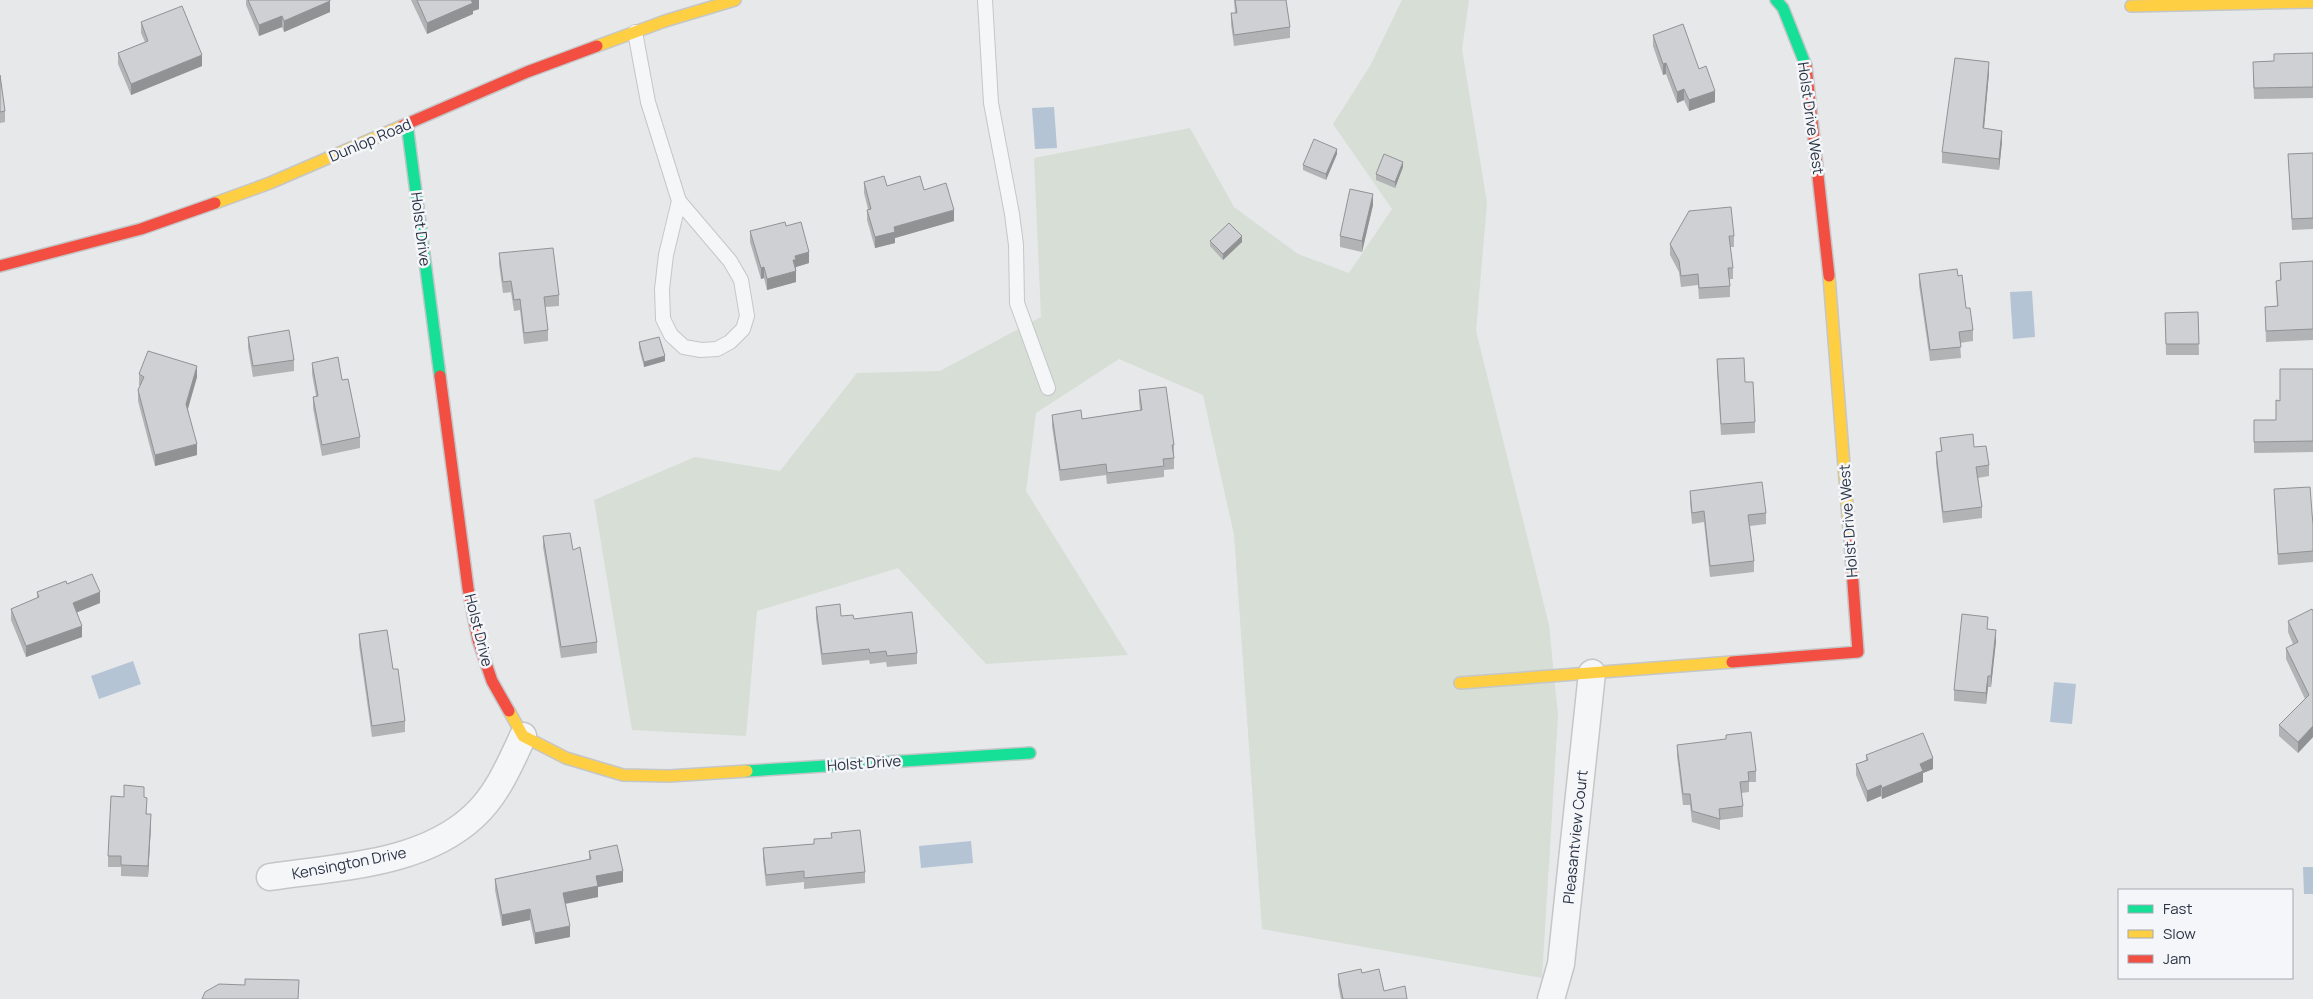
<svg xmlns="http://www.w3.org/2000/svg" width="2313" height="999" viewBox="0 0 2313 999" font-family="Manrope,sans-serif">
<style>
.green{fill:#d6ded6}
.water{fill:#b4c4d5}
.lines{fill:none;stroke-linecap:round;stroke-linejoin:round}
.lane-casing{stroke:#c4c6c8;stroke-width:16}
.street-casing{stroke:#c4c6c8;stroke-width:29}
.fast-casing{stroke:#c4c6c8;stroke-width:14}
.slow-casing{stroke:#c4c6c8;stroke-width:14}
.jam-casing{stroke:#c4c6c8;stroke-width:14}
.lane{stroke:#f5f6f7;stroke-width:14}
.street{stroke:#f5f6f7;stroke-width:26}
.fast{stroke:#16e098;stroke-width:11}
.slow{stroke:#ffcf43;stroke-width:11}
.jam{stroke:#f24e42;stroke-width:11}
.wall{fill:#b1b3b5}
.shaded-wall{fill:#909294}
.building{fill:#ced0d3;stroke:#909294}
.labels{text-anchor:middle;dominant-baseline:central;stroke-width:5;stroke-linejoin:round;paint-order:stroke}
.street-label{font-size:15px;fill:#2b3445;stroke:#f4f6f9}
</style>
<rect width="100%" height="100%" fill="#e6e8ea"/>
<path class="green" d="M1402 0H1469L1462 49 1487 203 1476 331 1549 625 1558 716 1542 978 1262 929 1234 535 1203 395 1119 359 1036 413 1026 491 1128 655 986 664 898 568 757 611 746 736 632 730 594 500 695 457 780 471 857 373 940 371 1041 317 1034 158 1190 128 1234 207 1298 254 1349 273 1392 209 1333 124 1370 66Z"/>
<g class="water">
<path d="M1054 107 1057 148 1035 149 1032 108Z"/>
<path d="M2032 291 2035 337 2013 339 2010 292Z"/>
<path d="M133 661 141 684 99 699 91 676Z"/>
<path d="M2054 682 2076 684 2072 724 2050 722Z"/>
<path d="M971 841 973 863 921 868 919 846Z"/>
<path d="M2303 867H2313V894H2304Z"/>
</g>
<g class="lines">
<g class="lane-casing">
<g id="lane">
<path d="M985 0 991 103 1012 214 1016 245 1017 303 1048 388"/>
<path d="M635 32 648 102 679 201 730 261 741 280 747 316 743 329 730 342 717 349 701 350 684 347 671 335 663 319 662 289 666 255 679 201"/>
</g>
</g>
<g class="street-casing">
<g id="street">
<path d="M270 877C337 867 422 865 474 816 497 795 510 764 523 736"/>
<path d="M1551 999 1561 964 1592 673"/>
</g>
</g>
<g class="fast-casing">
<g id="fast">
<path d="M1776 0 1783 8 1806 66"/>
<path d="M407 124 440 376"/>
<path d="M747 771 1030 753"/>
</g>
</g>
<g class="slow-casing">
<g id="slow">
<path d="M2131 6 2313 2"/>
<path d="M597 46 665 21 735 0"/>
<path d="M215 203 270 183 402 126"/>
<path d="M1829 276 1850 542"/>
<path d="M1460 683 1732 662"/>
<path d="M509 711 523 736 566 758 623 775 669 776 747 771"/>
</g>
</g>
<g class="jam-casing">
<g id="jam">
<path d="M1806 66 1829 276"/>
<path d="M402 126 527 72 597 46"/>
<path d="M0 266 141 229 215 203"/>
<path d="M440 376 468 588 478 640 492 681 509 711"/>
<path d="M1732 662 1858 652 1850 542"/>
</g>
</g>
<use href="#lane" class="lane"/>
<use href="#street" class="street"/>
<use href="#fast" class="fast"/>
<use href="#slow" class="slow"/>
<use href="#jam" class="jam"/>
</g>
<g class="wall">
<path d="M246 0H330V12L284 32 282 27 259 36 246 5Z"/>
<path d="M411 0H479V9L473 11V14L427 34Z"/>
<path d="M1234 0H1286L1290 27V38L1234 46 1231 24V13H1235Z"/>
<path d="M141 22 202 66 131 95 118 64V53L145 42 141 33Z"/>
<path d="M1653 35 1699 69 1715 102 1689 111 1684 100 1677 103 1666 74 1663 75 1653 46Z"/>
<path d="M2313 53V98L2254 99 2253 73 2274 61Z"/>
<path d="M1989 73 1984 128 2002 142 1999 170 1942 163V152Z"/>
<path d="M0 75 5 111V122L0 123Z"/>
<path d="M2313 153V229L2292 230 2288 154Z"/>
<path d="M1337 154 1326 180 1303 170V165Z"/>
<path d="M1403 167 1395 188 1376 180V174Z"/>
<path d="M864 182 887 186 924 190 954 221 895 238V243L875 248 867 220V210L868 209 864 193Z"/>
<path d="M1373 205 1362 252 1340 247V236Z"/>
<path d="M786 226 809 263 796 267V282L767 290 764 278 761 279 750 242V231Z"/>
<path d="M1734 236V247H1730L1733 268V279H1730V297L1699 299 1698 285 1681 287 1679 272 1670 255V244Z"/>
<path d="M1210 241 1242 242 1223 260 1210 246Z"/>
<path d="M499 253 559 295V306L545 307 548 330V341L524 344 520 310 514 311 511 292 503 293 499 264Z"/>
<path d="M2313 261V340L2266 342 2265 307 2277 306 2276 281 2280 280V263Z"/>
<path d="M1919 274 1958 276 1966 308 1973 330V341L1960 343 1961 358 1930 361 1919 285Z"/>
<path d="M2198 312 2199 355H2166L2165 313Z"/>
<path d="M248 337 294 360V371L253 377 248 348Z"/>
<path d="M639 342 665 361 644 367 639 348Z"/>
<path d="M1717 359 1745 382 1755 422V433L1721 435 1717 370Z"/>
<path d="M312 363 342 380 360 437V448L322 456 313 408V397L316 396 312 374Z"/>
<path d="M2313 369V452L2254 453V420H2276L2280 401Z"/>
<path d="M139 374 197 377 188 409 197 455 155 466 138 401V390L140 385H139Z"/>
<path d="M1139 390 1174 445V469L1164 470V477L1107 484 1106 475 1060 481 1052 426V415L1082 419 1140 410 1139 401Z"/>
<path d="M1940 438 1974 447 1989 465V476L1978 478 1982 507V518L1943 523 1936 463V452L1941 451Z"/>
<path d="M2274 489 2313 525V562L2278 565Z"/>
<path d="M1690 491 1766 513V524L1750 526 1754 561V572L1710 577 1704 522 1692 524 1690 502Z"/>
<path d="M543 536 573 550 597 642V653L561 658 543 547Z"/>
<path d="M67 584 100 603 77 612 82 637 26 657 11 620V609L37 598V592Z"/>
<path d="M816 607 841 616 854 619 917 653V664L887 667 886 662 870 664 869 660 822 665 816 618Z"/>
<path d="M2313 611V737L2298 753 2279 736V725L2305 699 2286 659V648L2293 644 2288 632V621Z"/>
<path d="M1988 629 1996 641 1991 687H1988L1986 704 1954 701V690Z"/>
<path d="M359 634 393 669 405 721V732L372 737 359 645Z"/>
<path d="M1677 745 1756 771V782H1749V792L1741 793 1743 806V817L1720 820V830L1692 822 1690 805H1683L1677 756Z"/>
<path d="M1866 755 1933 769 1923 773V782L1882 799 1881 796 1867 802 1856 775V764L1866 760Z"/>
<path d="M124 797 144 798 147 814 151 825 148 877 121 876V867H108V856Z"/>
<path d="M814 839 865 872V883L804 889V882L766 886 763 859V848L814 844Z"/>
<path d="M589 851 623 882 598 887V897L566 904 570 937 535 944 530 920 502 926 495 890V879L589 860Z"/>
<path d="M1362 973 1384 991 1407 999H1341L1338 985V974Z"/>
</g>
<g class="shaded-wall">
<path d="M474 0H479V9L473 11V14L427 34V23Z"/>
<path d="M330 1V12L284 32V21Z"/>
<path d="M282 16V27L259 36V25Z"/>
<path d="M202 55V66L131 95V84Z"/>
<path d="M1989 62V73L1983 139V128Z"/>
<path d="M1666 63V74L1663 75V64Z"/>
<path d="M1684 89V100L1677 103V92Z"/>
<path d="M1715 91V102L1689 111V100Z"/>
<path d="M2002 131V142L1999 170V159Z"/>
<path d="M1337 149V154L1326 180V174Z"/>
<path d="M1403 162V167L1395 188V182Z"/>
<path d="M1373 194V205L1362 252V241Z"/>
<path d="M954 210V221L895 238V243L875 248V237L894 227Z"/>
<path d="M1242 236V242L1223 260V254Z"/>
<path d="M809 252V263L796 267V271L793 260 795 256Z"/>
<path d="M764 267V278L761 279V268Z"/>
<path d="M796 271V282L767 290V279Z"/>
<path d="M665 356V361L644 367V362Z"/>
<path d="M197 366V377L186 415V404Z"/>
<path d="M197 444V455L155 466V455Z"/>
<path d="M100 592V603L73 614V603Z"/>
<path d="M82 626V637L26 657V646Z"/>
<path d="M1996 630V641L1991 687V676Z"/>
<path d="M1988 676V687L1986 704V693Z"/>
<path d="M2313 726V737L2298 753V742Z"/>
<path d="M1933 758V769L1923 773V782L1882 799V788L1920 764Z"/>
<path d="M1881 785V796L1867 802V791Z"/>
<path d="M151 814V825L148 877V866Z"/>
<path d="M623 871V882L598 887V897L563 904V893L596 876Z"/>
<path d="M530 909V920L502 926V915Z"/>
<path d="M570 926V937L535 944V933Z"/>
</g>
<g class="building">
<path d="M248 0H330V1L284 21 282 16 259 25Z"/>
<path d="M417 0H474L471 1 473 3 427 23Z"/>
<path d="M1235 0H1286L1290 27 1234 35 1231 13H1237Z"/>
<path d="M182 6 202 55 131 84 118 53 148 41 141 22Z"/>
<path d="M1683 24 1699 69 1706 66 1715 91 1689 100 1684 89 1677 92 1666 63 1663 64 1653 35Z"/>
<path d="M2313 53V87L2254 88 2253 62 2274 61V54Z"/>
<path d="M1955 58 1989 62 1983 128 2002 131 1999 159 1942 152Z"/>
<path d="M0 75 5 111 0 112Z"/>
<path d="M1314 139 1337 149 1326 174 1303 165Z"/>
<path d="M2313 153V218L2292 219 2288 154Z"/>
<path d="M1384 154 1403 162 1395 182 1376 174Z"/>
<path d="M884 176 887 186 920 176 924 190 946 183 954 210 894 227 895 232 875 237 867 210 871 209 864 182Z"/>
<path d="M1350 189 1373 194 1362 241 1340 236Z"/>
<path d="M1731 207 1734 236H1729L1733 268H1728L1730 286 1699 288 1698 274 1681 276 1679 261 1670 244 1689 211Z"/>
<path d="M785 222 786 226 801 222 809 252 795 256 796 260H793L796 271 767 279 764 267 761 268 750 231Z"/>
<path d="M1229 223 1242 236 1223 254 1210 241Z"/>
<path d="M553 248 559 295 544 297 548 330 524 333 520 299 514 300 511 281 503 282 499 253Z"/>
<path d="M2313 261V329L2266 331 2265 307 2278 306 2276 281 2281 280 2280 263Z"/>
<path d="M1957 269 1958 276 1962 275 1966 308H1970L1973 330 1959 332 1961 347 1930 350 1919 274Z"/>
<path d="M2198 312 2199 344H2166L2165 313Z"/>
<path d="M289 330 294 360 253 366 248 337Z"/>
<path d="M659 337 665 356 644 362 639 342Z"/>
<path d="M148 351 197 366 186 404 197 444 155 455 138 390 144 377 139 374Z"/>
<path d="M338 357 342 380 348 379 360 437 322 445 313 397 318 396 312 363Z"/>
<path d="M1744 358 1745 382H1753L1755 422 1721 424 1717 359Z"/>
<path d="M2280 369H2313V441L2254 442V420H2276V400L2280 401Z"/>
<path d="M1166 387 1174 445H1172L1174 458 1163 459 1164 466 1107 473 1106 464 1060 470 1052 415 1081 410 1082 419 1142 410 1139 390Z"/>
<path d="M1973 434 1974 447 1986 446 1989 465 1976 467 1982 507 1943 512 1936 452 1942 451 1940 438Z"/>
<path d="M1762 482 1766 513 1748 515 1754 561 1710 566 1704 511 1692 513 1690 491Z"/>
<path d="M2310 487 2313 525V551L2278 554 2274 489Z"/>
<path d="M570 533 573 550 580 547 597 642 561 647 543 536Z"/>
<path d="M92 574 100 592 73 603 82 626 26 646 11 609 39 597 37 592 66 581 67 584Z"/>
<path d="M840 604 841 616 853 615 854 619 912 612 917 653 887 656 886 651 870 653 869 649 822 654 816 607Z"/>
<path d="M2312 609 2313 611V726L2298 742 2279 725 2309 695 2286 648 2298 642 2288 621Z"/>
<path d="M1962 614 1988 617 1987 629 1996 630 1991 676H1988L1986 693 1954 690Z"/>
<path d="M387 630 393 669H398L405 721 372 726 359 634Z"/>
<path d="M1751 732 1756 771 1748 772 1749 781 1740 782 1743 806 1719 809 1720 819 1692 811 1690 794H1683L1677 745 1726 739V735Z"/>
<path d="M1923 733 1933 758 1920 764 1923 771 1882 788 1881 785 1867 791 1856 764 1868 760 1866 755Z"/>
<path d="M124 785 144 787V797L147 798 146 814H151L148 866 121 865V856H108L111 796 124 797Z"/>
<path d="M860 830 865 872 804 878V871L766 875 763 848 814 844V839L832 838 831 833Z"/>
<path d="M617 845 623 871 596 876 598 886 563 893 570 926 535 933 530 909 502 915 495 879 591 859 589 851Z"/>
<path d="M1361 969 1362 973 1379 969 1384 991 1405 986 1407 999H1343L1338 974Z"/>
<path d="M245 979 299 980 298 999H202L205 992 219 984 245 985Z"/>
</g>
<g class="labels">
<g class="street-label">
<text transform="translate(1811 118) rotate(82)">Holst Drive West</text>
<text transform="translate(370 140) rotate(-23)">Dunlop Road</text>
<text transform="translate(421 229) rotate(83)">Holst Drive</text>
<text transform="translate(1848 521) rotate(-94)">Holst Drive West</text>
<text transform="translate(479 630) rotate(76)">Holst Drive</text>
<text transform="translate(864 763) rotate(-4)">Holst Drive</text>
<text transform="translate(1575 837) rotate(-84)">Pleasantview Court</text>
<text transform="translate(349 863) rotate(-11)">Kensington Drive</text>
</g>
</g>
<rect x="2118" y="889" width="175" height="90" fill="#f4f6f9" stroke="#a4a8b1"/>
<rect x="2128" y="905" width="25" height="8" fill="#16e098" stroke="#a4a8b1"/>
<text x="2163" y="914" font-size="15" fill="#2b3445">Fast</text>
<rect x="2128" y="930" width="25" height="8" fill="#ffcf43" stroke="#a4a8b1"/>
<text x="2163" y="939" font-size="15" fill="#2b3445">Slow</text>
<rect x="2128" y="955" width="25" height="8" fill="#f24e42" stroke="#a4a8b1"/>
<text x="2163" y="964" font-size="15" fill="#2b3445">Jam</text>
</svg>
